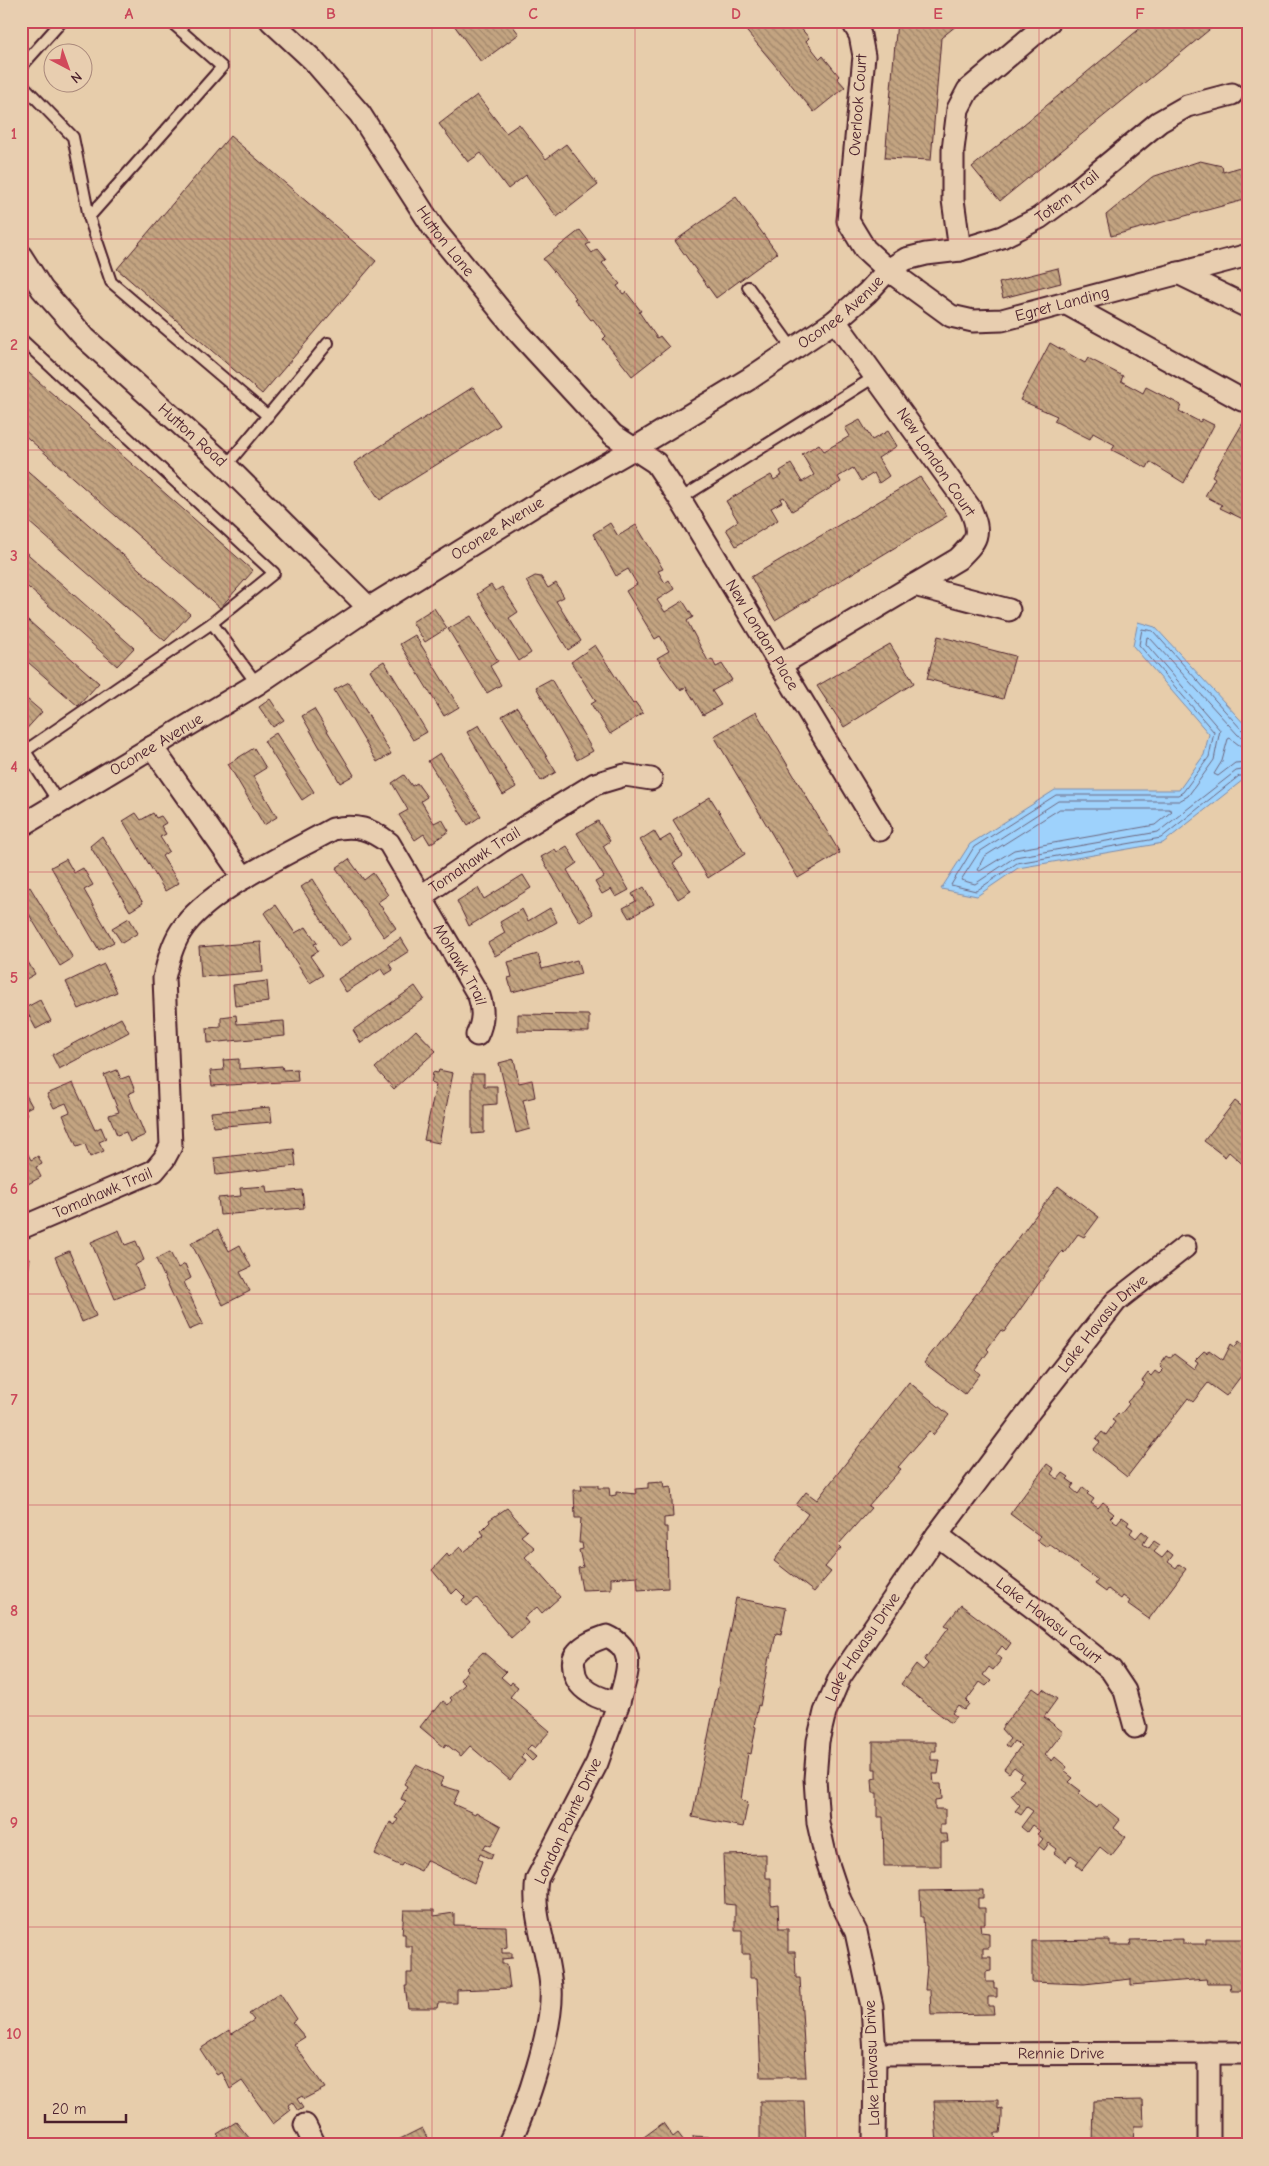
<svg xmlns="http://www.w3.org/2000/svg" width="1269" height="2166" viewBox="0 0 1269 2166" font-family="'Comic Neue',sans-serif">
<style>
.water{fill:#9ed2fc;stroke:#7c8aa8}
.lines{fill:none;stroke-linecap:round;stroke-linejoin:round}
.shore{stroke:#6c677f;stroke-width:1}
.building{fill:url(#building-back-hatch);stroke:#4a1f2b}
.service-casing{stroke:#4a1f2b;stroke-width:14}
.minor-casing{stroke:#4a1f2b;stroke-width:25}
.service{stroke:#e8ceb0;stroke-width:10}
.minor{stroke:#e8ceb0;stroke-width:21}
.grid{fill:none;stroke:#ca4759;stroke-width:1;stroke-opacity:0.55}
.labels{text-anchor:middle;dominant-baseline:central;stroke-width:5;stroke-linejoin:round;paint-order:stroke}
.street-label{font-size:16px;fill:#4a1f2b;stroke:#e8ceb0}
.neatline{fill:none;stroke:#ca4759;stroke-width:2}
.grid-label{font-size:16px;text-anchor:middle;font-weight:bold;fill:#ca4759}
</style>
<defs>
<pattern id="building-back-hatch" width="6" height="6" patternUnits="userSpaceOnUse" patternTransform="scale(1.25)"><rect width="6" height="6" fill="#c3a481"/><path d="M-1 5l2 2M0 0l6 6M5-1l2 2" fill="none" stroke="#a0856a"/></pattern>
</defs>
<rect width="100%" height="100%" fill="#e7cdab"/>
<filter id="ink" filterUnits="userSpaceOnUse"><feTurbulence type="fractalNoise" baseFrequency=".02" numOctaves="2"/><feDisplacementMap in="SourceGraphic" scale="10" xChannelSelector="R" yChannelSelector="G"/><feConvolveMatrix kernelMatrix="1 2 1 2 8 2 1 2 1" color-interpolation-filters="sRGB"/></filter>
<g filter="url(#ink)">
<path class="water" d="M1138 622 1155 627 1248 728V781L1243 780 1163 843 1018 868 977 896 941 889 970 844 1055 790H1179L1204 755 1209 734 1133 646Z"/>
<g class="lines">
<g class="shore">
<path d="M1248 732 1242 730 1153 631 1142 629 1139 645 1214 732 1209 757 1183 792 1178 795H1056L974 847 951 885 976 891 1017 863 1161 838 1239 776H1248"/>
<path d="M1248 739 1238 735 1150 638 1147 637 1146 644 1220 730 1214 760 1188 796 1179 801H1058L979 852 961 880 975 884 1015 857 1158 832 1236 771 1248 769"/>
<path d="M1248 746 1239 745 1230 738 1228 739 1222 761 1214 774 1218 776 1235 763 1248 762"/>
<path d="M1060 809H1169L1172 811 1155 825 1014 850 980 871 977 870 984 857Z"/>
</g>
</g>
<g class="building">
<path d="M451 21H509L519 34 481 62Z"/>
<path d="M738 21H795L809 38 806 41 820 59 823 56 839 76 837 78 845 87 814 112Z"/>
<path d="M897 21H962L941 38 931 160 885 158Z"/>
<path d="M1149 21H1220L1000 201 972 167Z"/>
<path d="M477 95 506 133 519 124 546 159 566 144 598 185 557 217 526 175 508 189 481 153 468 162 439 124Z"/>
<path d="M230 136 376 261 262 394 117 269Z"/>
<path d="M1200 161 1222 166 1223 172 1248 165V199L1111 236 1106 215 1152 177Z"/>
<path d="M736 197 777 253 716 298 675 241Z"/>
<path d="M580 230 590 243 586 245 592 253 597 249 606 260 602 263 620 284 617 286 623 294 626 292 641 311 639 312 657 338 660 336 669 347 632 376 603 339 606 336 593 319 591 320 574 299 576 298 543 259Z"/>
<path d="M1058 268 1061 283 1003 298 999 283Z"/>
<path d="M1050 343 1085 363 1088 358 1123 376 1121 381 1143 393 1146 387 1181 405 1179 411 1200 422 1202 419 1214 425 1184 483 1150 462 1147 468 1112 450 1115 445 1093 433 1090 439 1054 421 1057 416 1020 400Z"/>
<path d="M21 366 253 571 220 608 21 432Z"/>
<path d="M473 387 500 425 380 500 354 463Z"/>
<path d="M860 420 872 440 888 431 897 446 878 458 889 476 879 483 874 473 861 481 853 468 838 477 841 482 792 511 784 497 780 499 782 502 771 508 778 520 736 546 726 529 738 521 726 501 771 475 774 480 782 475 780 471 791 464 802 482 814 475 802 454 819 444 824 451 850 436 845 428Z"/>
<path d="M1244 421 1248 423V517L1245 520 1220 508 1222 505 1205 496 1215 478 1212 476Z"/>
<path d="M21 465 190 614 165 641 21 515Z"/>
<path d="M920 477 947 516 775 620 751 577Z"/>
<path d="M610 523 618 536 636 525 663 569 658 571 665 583 669 580 674 589 657 600 665 612 683 601 693 617 687 621 708 661 712 659 716 667 722 664 732 680 712 691 721 705 703 715 686 687 680 690 657 658 669 651 660 636 655 639 626 591 637 584 628 569 616 576 593 534Z"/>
<path d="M21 548 134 648 117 666 21 581Z"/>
<path d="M535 576 541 577 548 588 556 583 564 597 556 601 581 641 568 650 526 581Z"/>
<path d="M491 585 495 591 502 587 518 612 509 618 531 653 519 661 477 594Z"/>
<path d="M434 608 447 628 425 642 412 622Z"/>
<path d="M21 614 99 683 78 706 21 656Z"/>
<path d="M471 616 498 661 490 666 501 685 487 693 448 629Z"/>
<path d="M415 635 459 707 444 716 400 644Z"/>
<path d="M938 636 1015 656 1003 699 927 679Z"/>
<path d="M890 644 914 683 844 727 817 686Z"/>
<path d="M595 645 633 704 635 702 643 713 610 734 591 704 596 701 571 662Z"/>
<path d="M384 661 427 732 413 740 370 670Z"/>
<path d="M551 679 593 751 577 760 536 687Z"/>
<path d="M349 682 391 754 377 762 334 690Z"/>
<path d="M21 694 42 712 21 735Z"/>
<path d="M270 699 284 720 273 727 259 707Z"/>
<path d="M517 707 556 772 541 781 502 716Z"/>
<path d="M314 709 354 775 340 783 302 716Z"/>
<path d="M756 712 840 853 798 878 714 736Z"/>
<path d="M479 725 516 787 503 795 467 732Z"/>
<path d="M276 733 314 792 302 800 264 741Z"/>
<path d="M254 748 266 768 253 776 277 817 264 825 228 764Z"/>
<path d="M440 753 481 816 468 825 428 761Z"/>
<path d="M404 775 412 786 417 783 427 797 421 801 434 823 442 819 449 831 430 844 424 834 415 840 399 815 408 810 392 783Z"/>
<path d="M710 797 745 854 708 878 673 820Z"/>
<path d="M136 813 141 820 153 813 156 818 161 816 166 823 161 826 166 834 160 837 169 851 162 856 179 883 165 891 123 821Z"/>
<path d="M598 821 610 841 603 846 629 890 616 897 611 889 602 894 595 882 604 877 577 833Z"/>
<path d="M654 831 660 841 670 835 683 856 673 863 691 891 678 899 640 840Z"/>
<path d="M102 836 143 903 130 911 90 846Z"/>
<path d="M567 846 577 863 567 870 593 914 580 922 541 857 555 849 557 852Z"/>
<path d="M66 859 74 873 83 868 93 885 84 890 114 942 99 950 51 867Z"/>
<path d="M349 859 364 880 373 873 388 895 378 902 396 928 384 937 336 868Z"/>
<path d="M523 875 531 888 469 926 457 901 478 888 484 899Z"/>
<path d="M313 879 351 939 339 947 301 887Z"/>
<path d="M30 887 73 958 60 966 21 901V892Z"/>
<path d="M644 887 654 904 629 918 623 908 636 901 632 894Z"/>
<path d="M276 905 295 933 306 927 317 943 314 944 318 951 310 956 323 975 310 983 264 913Z"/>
<path d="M550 908 557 922 495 956 488 943 505 933 500 922 522 909 528 921Z"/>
<path d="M129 918 138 933 122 943 112 928Z"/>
<path d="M401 938 409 951 389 964 393 970 385 975 381 969 346 992 338 979Z"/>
<path d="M261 942 263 972 201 977 199 947Z"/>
<path d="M21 950 35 974 21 982Z"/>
<path d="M538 954 542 969 577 960 581 974 512 992 508 978 512 977 508 962Z"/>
<path d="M104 964 117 992 79 1009 66 982Z"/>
<path d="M267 981 269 1002 235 1006 233 985Z"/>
<path d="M415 986 424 999 361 1043 353 1030Z"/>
<path d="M40 1000 51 1021 36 1029 25 1008Z"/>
<path d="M518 1014 589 1015V1032L518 1031Z"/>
<path d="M236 1015 237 1024 284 1021 285 1036 208 1043 207 1028 221 1027V1017Z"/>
<path d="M121 1018 129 1032 59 1069 52 1055Z"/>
<path d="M416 1030 436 1051 394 1089 375 1068Z"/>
<path d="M239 1059V1069L282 1066 283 1070 297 1069 298 1081 212 1086 210 1071 224 1070 223 1060Z"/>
<path d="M514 1059 519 1083 532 1080 535 1097 523 1100 530 1129 516 1133 499 1063Z"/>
<path d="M117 1070 121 1079 129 1076 135 1091 128 1094 145 1135 130 1142 126 1132 117 1135 109 1115 119 1112 104 1075Z"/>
<path d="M439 1070 453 1073 439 1143 424 1140 436 1085 431 1083 433 1072 438 1073Z"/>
<path d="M472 1074H484V1086H497V1104L484 1105V1133L472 1134Z"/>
<path d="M73 1083 95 1130 101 1127 106 1139 99 1142 104 1151 90 1157 85 1144 77 1147 63 1115 70 1112 66 1103 54 1108 47 1094Z"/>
<path d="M21 1086 32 1106 24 1110 27 1115 21 1118Z"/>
<path d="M1235 1101 1248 1111V1169L1229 1152 1225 1157 1204 1141Z"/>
<path d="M270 1107 272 1122 213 1127 211 1112Z"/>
<path d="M21 1141 31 1160 38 1156 42 1164 36 1167 41 1177 28 1184 21 1172Z"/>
<path d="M294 1149 296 1166 216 1175 214 1158Z"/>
<path d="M266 1186 267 1193 302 1190 304 1208 220 1215 218 1198 241 1196 240 1188Z"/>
<path d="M1058 1186 1099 1217 1084 1237 1078 1234 1064 1253 1062 1251 1004 1332 1001 1330 987 1349 989 1351 975 1370 980 1374 965 1394 924 1363Z"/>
<path d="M218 1229 229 1251 240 1245 251 1267 240 1272 250 1291 223 1305 191 1243Z"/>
<path d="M119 1230 125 1245 136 1241 144 1260 135 1265 144 1287 115 1299 91 1242Z"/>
<path d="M69 1251 96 1316 82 1322 55 1257Z"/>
<path d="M170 1252 178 1268 185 1264 191 1278 184 1282 203 1324 189 1330 156 1259Z"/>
<path d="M21 1256 30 1258 21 1327Z"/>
<path d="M1239 1341 1246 1347 1248 1343V1380L1241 1376 1226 1396 1208 1383 1193 1402 1188 1398 1127 1477 1093 1450 1100 1442 1096 1439 1102 1432 1106 1435 1115 1422 1112 1420 1118 1413 1120 1415 1129 1404 1127 1402 1145 1383 1142 1381 1148 1373 1151 1376 1155 1371 1159 1374 1163 1370 1160 1365 1166 1356 1169 1358 1174 1354 1194 1369 1198 1362 1195 1360 1204 1351 1207 1353 1209 1350 1223 1360 1231 1344 1235 1347Z"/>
<path d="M909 1382 949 1415 933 1435 929 1431 898 1467 901 1469 868 1506 871 1508 838 1545 841 1548 825 1567 831 1572 814 1592 774 1561 808 1514 796 1505 806 1492 817 1500Z"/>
<path d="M1047 1464 1054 1469 1051 1474 1058 1479 1063 1473 1069 1477 1067 1479 1074 1484 1071 1488 1078 1494 1083 1487 1089 1492 1087 1494 1094 1499 1091 1503 1098 1508 1103 1502 1109 1507 1108 1509 1114 1514 1110 1518 1117 1523 1122 1517 1129 1522 1127 1525 1133 1529 1130 1533 1136 1538 1142 1531 1148 1536 1143 1544 1149 1548 1154 1541 1160 1545 1154 1552 1162 1558 1168 1551 1173 1555 1168 1562 1176 1568 1179 1564 1186 1569 1149 1619 1128 1604 1130 1601 1123 1596 1121 1599 1108 1589 1106 1592 1095 1584 1098 1580 1049 1544 1047 1547 1037 1540 1040 1536 1010 1514Z"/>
<path d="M663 1482 664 1488 671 1487 673 1517 664 1518V1527H667L668 1588 638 1590 637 1576 611 1578V1589L582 1590 578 1568 583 1567 579 1550 583 1549 582 1543H579L581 1518H575L574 1490H582L581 1485H598V1488H609L610 1496 616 1495V1492L636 1494 635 1489 648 1488V1483Z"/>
<path d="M507 1508 527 1531 521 1536 535 1548 525 1557 560 1597 542 1613 537 1607 524 1618 528 1623 511 1638 477 1598 467 1606 462 1600 465 1597 457 1589 452 1594 432 1570 447 1554 449 1557 460 1547 463 1552 484 1535 481 1531 490 1522 489 1520Z"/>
<path d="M736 1598 786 1608 781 1634 776 1633 771 1657H769L760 1706 758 1705 754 1726 756 1727 751 1754 748 1753 741 1800 748 1802 743 1827 692 1817Z"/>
<path d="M961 1605 1011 1643 1006 1650 1002 1646 996 1654 1002 1659 993 1670 989 1667 983 1675 991 1681 986 1686 980 1682 966 1701 969 1704 964 1710 958 1705 952 1713 956 1716 951 1723 901 1684 916 1664 923 1670 928 1664 924 1660 949 1627 945 1625Z"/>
<path d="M483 1652 506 1672 501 1677 510 1685 512 1682 518 1687 510 1697 550 1731 535 1748 531 1745 527 1749 536 1757 532 1761 524 1753 521 1758 525 1761 510 1780 470 1746 461 1756 446 1744 444 1747 420 1727 433 1710 435 1711 443 1701 448 1705 452 1700 450 1698 465 1684 460 1680 468 1670 466 1668Z"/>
<path d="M1033 1688 1040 1693 1043 1689 1057 1699 1044 1717 1063 1732 1045 1755 1052 1761 1055 1757 1067 1767 1064 1771 1073 1778 1069 1782 1081 1791 1078 1793 1097 1808 1100 1804 1120 1820 1114 1828 1126 1837 1111 1856 1100 1847 1082 1870 1076 1865 1079 1861 1071 1855 1066 1862 1054 1853 1057 1849 1049 1843 1044 1850 1038 1845 1043 1839 1037 1834 1040 1831 1032 1825 1027 1832 1021 1827 1033 1811 1027 1807 1021 1815 1015 1811 1020 1805 1011 1795 1024 1780 1019 1777 1022 1773 1014 1767 1009 1773 1004 1769 1021 1746 1014 1741 1009 1748 1005 1745 1010 1739 1001 1729Z"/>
<path d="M873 1742H936V1751H931V1760H940L938 1774H933L934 1784H941L942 1799 935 1800V1809H945V1824H940V1834H947L948 1842H941V1866H884L883 1817H877V1793H873L872 1779 876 1778V1769H873Z"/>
<path d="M416 1765 443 1778 440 1785 459 1791 453 1804 475 1814 476 1812 501 1826 491 1846 486 1844 483 1849 493 1854 491 1859 480 1854 478 1859 482 1861 474 1883 426 1860 421 1871 403 1863 401 1866 375 1854 390 1822 395 1825 398 1819 395 1818 406 1801 401 1799 407 1786 404 1784Z"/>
<path d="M766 1854V1878H771V1905L778 1904 779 1929H788V1952H795L796 1978H800L806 2077H761L757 1978H750V1954H742V1930H735V1905L725 1904 723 1855Z"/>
<path d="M983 1890V1898H978V1908H985V1924H980L981 1932 989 1933V1948H983V1957H991V1971L986 1972V1982H994V1988H997V1997H988V2006H993L994 2014 931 2015 930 1990H925L927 1966H926L923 1917H921L920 1891Z"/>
<path d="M404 1910H434V1916L454 1913V1925L506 1926 507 1947 502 1948V1953H512V1958L502 1959V1964H507L510 1988 457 1990V2003H438L437 2008H408L405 1986H407V1973H412V1946H405V1934H402Z"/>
<path d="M1183 1939V1944H1206V1939H1248V1991H1231L1230 1983H1207L1206 1979 1131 1985V1979L1084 1984 1032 1982V1941L1110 1940V1945H1131L1130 1940Z"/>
<path d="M280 1993 297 2019 292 2022 305 2037 294 2044 325 2088 304 2099 302 2096 297 2099 303 2108 298 2111 292 2102 288 2105 291 2110 273 2124 242 2081 230 2089 222 2072 217 2075 200 2049 229 2030 232 2034 254 2020 249 2014Z"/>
<path d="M998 2100V2109L1002 2108V2118L1000 2133H995L996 2143H1003V2145H937L934 2101Z"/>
<path d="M1143 2100 1144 2126H1134L1133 2145H1092L1093 2101Z"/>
<path d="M760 2101H804L806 2145H760Z"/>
<path d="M236 2122 255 2145H208L219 2136 217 2134Z"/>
<path d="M663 2123 673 2137 678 2133 687 2145H633Z"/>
<path d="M422 2128 431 2145H392V2143Z"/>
<path d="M693 2136 709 2137V2145H694Z"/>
</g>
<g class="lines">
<g class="service-casing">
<g id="service">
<path d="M21 67 62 21"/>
<path d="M21 83 73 137 89 217 222 67 170 21"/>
<path d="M89 217 111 282 268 416"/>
<path d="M748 287 793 349"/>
<path d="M21 339 274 573 212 623 257 684"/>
<path d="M226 466 328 343"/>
<path d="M680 499 876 376"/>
<path d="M59 803 25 751 212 623"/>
</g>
</g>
<g class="minor-casing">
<g id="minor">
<path id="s1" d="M271 21 313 60 360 114 434 229 519 333 613 435 656 463 680 499 880 830"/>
<path id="s2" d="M852 21 860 35 864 56 848 221 865 249 888 270 951 316 973 321 1002 320 1248 255"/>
<path d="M960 250 953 200V150L958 109 968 90 1050 21"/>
<path id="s3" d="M21 256 42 289 85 338 220 460 369 608"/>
<path d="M1178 273 1248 307"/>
<path d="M1065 303 1242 400"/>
<path d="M914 585 1009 610"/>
<path d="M780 665 958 559C977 540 982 535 970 508L835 321"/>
<path d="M152 747 244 878"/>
<path id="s4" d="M21 826 257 684 369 608 532 507 635 448 749 379 835 321 867 293 888 270 906 259 926 254 960 250 1002 237 1039 218 1073 193 1159 122 1187 106 1232 94"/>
<path id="s5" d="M420 897 502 841 595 784 625 775 651 779"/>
<path id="s6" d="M21 1228 154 1171 164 1159 171 1146 164 978C168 962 172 945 181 931 207 890 290 853 333 829 356 824 371 829 389 843L479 996C484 1011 483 1022 477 1035"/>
<path id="s7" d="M937 1535 1051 1621 1111 1670 1125 1691 1135 1727"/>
<path d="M607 1636C639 1650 626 1675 619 1702 600 1700 575 1690 574 1668 573 1663 573 1657 577 1653 584 1644 596 1640 607 1636Z"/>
<path id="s8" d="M875 2054 1248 2053"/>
<path d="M305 2125 315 2145"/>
<path d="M508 2145C526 2110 554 2026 551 1988 549 1950 531 1917 537 1879L597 1763 619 1702"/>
<path id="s9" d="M874 2145 875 2054 872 2006 856 1932 840 1900 826 1858 818 1823 815 1779 818 1741 825 1712 840 1677 937 1535 1025 1417 1116 1301 1185 1247"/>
<path d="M1209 2145V2053"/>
</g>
</g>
<use href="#service" class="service"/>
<use href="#minor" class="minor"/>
</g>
</g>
<path class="grid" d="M230 21V2145M432 21V2145M635 21V2145M837 21V2145M1039 21V2145M21 239H1248M21 450H1248M21 661H1248M21 872H1248M21 1083H1248M21 1294H1248M21 1505H1248M21 1716H1248M21 1927H1248"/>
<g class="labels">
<g class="street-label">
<text transform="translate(858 105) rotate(-86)">Overlook Court</text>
<text stroke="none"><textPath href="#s4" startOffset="1229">Totem Trail</textPath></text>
<text stroke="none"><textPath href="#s1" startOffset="282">Hutton Lane</textPath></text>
<text stroke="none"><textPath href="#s2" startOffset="459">Egret Landing</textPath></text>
<text stroke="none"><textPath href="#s4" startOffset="968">Oconee Avenue</textPath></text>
<text stroke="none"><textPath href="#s3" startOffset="249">Hutton Road</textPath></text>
<text transform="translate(936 462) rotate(56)">New London Court</text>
<text stroke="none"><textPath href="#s4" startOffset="562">Oconee Avenue</textPath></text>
<text stroke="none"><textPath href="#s1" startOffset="792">New London Place</textPath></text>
<text stroke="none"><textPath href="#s4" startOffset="158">Oconee Avenue</textPath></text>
<text stroke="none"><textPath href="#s5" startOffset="66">Tomahawk Trail</textPath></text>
<text stroke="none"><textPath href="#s6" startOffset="779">Mohawk Trail</textPath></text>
<text stroke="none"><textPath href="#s6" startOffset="89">Tomahawk Trail</textPath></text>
<text stroke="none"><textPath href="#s9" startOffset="922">Lake Havasu Drive</textPath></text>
<text stroke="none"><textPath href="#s7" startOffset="141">Lake Havasu Court</textPath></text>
<text stroke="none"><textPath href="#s9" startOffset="518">Lake Havasu Drive</textPath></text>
<text transform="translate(568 1821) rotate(-65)">London Pointe Drive</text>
<text stroke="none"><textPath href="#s8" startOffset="186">Rennie Drive</textPath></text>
<text transform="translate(872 2063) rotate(-92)">Lake Havasu Drive</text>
</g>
</g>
<rect width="1269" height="2166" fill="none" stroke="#e8ceb0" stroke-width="55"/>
<g transform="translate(68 68) rotate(139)"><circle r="24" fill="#e8ceb0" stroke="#a9887b"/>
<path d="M0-4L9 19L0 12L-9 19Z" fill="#d1495b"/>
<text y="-8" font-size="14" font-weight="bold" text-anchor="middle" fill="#4a1f2b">N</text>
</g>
<path d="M45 2114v8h81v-8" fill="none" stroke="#4a1f2b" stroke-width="2.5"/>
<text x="52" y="2114" font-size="15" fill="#4a1f2b" stroke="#e8ceb0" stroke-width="4" paint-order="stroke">20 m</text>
<rect x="28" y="28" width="1214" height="2110" class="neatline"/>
<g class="grid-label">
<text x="129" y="19">A</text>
<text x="331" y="19">B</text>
<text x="533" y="19">C</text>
<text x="736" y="19">D</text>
<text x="938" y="19">E</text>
<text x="1140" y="19">F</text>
<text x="14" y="139">1</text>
<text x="14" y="350">2</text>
<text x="14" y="561">3</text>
<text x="14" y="772">4</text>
<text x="14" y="983">5</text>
<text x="14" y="1194">6</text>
<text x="14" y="1405">7</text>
<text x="14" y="1616">8</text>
<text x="14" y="1828">9</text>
<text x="14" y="2039">10</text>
</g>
</svg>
